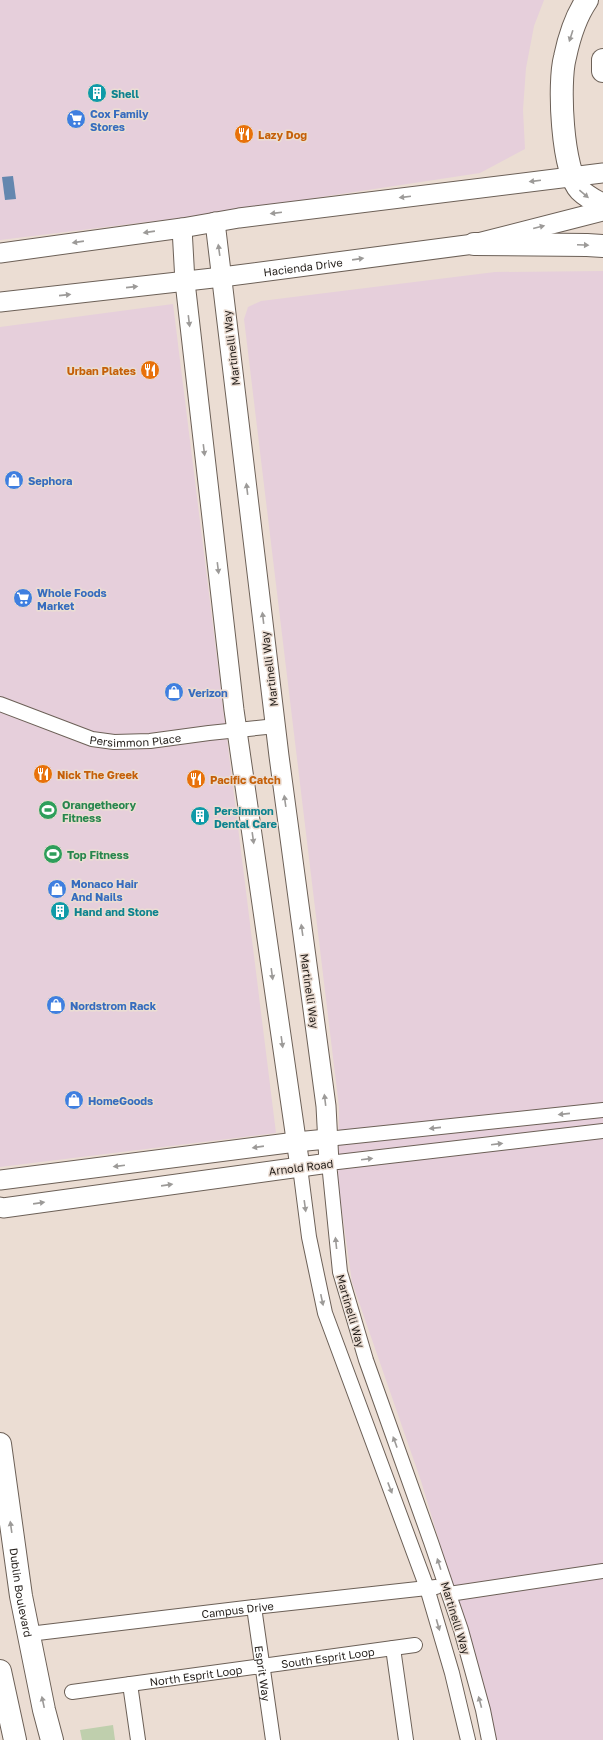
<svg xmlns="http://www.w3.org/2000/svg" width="603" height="1740" viewBox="0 0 603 1740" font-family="'Golos Text',sans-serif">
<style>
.commercial{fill:#e6cfdb}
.green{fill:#bfcfad}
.water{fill:#6487af}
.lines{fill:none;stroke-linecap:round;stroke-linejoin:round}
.street-casing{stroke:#6c6057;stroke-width:16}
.secondary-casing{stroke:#6c6057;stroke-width:21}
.primary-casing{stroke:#6c6057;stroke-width:24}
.highway-casing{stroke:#6c6057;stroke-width:24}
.street{stroke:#fff;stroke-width:14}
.secondary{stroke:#fff;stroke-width:19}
.primary{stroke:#fff;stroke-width:22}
.highway{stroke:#fff;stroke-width:22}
.oneway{fill:#9c9a98}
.labels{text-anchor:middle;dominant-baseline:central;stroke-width:3;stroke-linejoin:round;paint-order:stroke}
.culture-label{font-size:11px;font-weight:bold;fill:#0d838f;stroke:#ebddd3;text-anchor:start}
.shop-label{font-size:11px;font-weight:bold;fill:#366cbe;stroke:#ebddd3;text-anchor:start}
.food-label{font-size:11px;font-weight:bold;fill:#c56008;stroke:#ebddd3;text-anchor:start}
.street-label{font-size:11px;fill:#231e1a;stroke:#ebddd3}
.leisure-label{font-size:11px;font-weight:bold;fill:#27864d;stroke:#ebddd3;text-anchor:start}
</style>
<rect width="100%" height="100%" fill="#ebddd3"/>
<g class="commercial">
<path d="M0 0H544L534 26 526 68 523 110 525 149 480 173 196 216 0 240Z"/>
<path d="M603 271V1740H496L489 1706 421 1481 352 1282 338 1184 339 1107 244 319 248 307 261 301 495 272Z"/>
<path d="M173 304 276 1133 0 1167V327Z"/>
</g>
<path class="green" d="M113 1725 115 1740H82L80 1730Z"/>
<path class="water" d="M13 176 16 199 5 200 2 177Z"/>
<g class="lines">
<g class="street-casing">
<g id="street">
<path id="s1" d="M0 704 92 739 114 742 150 741 209 733 276 726"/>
<path d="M327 1139 603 1110"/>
<path d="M300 1167 309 1237 325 1313 427 1588 452 1673 468 1740"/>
<path d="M449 1594 603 1571"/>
<path id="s2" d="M254 1607 273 1740"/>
<path id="s3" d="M29 1634 254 1607 436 1587"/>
<path d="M393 1648 406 1740"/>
<path d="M130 1684 138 1740"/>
<path id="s4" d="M72 1692 415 1645"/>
<path d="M489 1740 483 1710 461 1630 431 1542 366 1360 340 1272 329 1163 603 1131"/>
</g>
</g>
<g class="secondary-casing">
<g id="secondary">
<path d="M182 228 185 282 234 710 300 1167"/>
<path d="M0 253 182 228 239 218 603 173"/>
<path id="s5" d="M0 302 222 277 474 244 603 211"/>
<path d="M0 1180 296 1142 327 1139"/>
<path d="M0 1207 3 1208 329 1163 326 1106 279 756 215 222"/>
</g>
</g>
<g class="primary-casing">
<g id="primary">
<path id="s6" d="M0 1444 21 1596 44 1710 52 1740"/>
<path d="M0 1671 15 1740"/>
</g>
</g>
<g class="highway-casing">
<g id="highway">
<path d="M587 0C576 16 569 38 565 57 558 83 562 171 580 190 587 197 595 201 603 205"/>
<path d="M603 60V71"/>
<path d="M474 244 587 245 603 246"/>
</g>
</g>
<use href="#street" class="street"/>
<use href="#secondary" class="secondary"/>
<use href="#primary" class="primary"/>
<use href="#highway" class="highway"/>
</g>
<defs><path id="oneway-solid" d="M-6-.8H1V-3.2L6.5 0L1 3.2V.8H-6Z"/></defs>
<g class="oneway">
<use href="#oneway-solid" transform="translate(571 36) rotate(108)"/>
<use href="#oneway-solid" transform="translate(535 181) rotate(173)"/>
<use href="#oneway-solid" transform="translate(584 194) rotate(40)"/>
<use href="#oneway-solid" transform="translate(405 197) rotate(173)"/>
<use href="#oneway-solid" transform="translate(276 213) rotate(173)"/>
<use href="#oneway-solid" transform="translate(539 227) rotate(-14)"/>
<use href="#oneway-solid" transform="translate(149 232) rotate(172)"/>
<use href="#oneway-solid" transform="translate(78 242) rotate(172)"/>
<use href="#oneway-solid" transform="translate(583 245) rotate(2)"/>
<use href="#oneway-solid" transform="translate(219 250) rotate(-98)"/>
<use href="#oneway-solid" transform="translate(358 259) rotate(-8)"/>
<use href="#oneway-solid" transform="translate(132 287) rotate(-6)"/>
<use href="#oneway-solid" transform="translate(65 295) rotate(-6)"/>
<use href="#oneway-solid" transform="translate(189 321) rotate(83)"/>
<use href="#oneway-solid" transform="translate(204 450) rotate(83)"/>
<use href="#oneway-solid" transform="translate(247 489) rotate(-97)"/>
<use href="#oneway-solid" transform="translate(218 568) rotate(83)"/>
<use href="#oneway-solid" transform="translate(263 618) rotate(-97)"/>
<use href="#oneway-solid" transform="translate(285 801) rotate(-98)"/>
<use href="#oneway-solid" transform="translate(253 838) rotate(82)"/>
<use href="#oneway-solid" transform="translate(302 930) rotate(-98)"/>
<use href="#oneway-solid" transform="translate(272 974) rotate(82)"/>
<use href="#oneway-solid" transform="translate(282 1042) rotate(82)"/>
<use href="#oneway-solid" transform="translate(325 1100) rotate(-97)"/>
<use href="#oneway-solid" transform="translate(564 1114) rotate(174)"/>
<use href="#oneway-solid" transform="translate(435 1128) rotate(174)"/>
<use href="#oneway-solid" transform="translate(497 1144) rotate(-7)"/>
<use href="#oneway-solid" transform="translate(258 1147) rotate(172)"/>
<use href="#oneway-solid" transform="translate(367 1159) rotate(-7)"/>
<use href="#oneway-solid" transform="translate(119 1166) rotate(173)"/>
<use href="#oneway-solid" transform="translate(167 1185) rotate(-8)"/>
<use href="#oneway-solid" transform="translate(39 1203) rotate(-8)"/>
<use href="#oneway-solid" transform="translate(305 1206) rotate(82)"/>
<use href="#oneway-solid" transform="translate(336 1243) rotate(-96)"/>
<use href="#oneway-solid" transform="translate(322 1300) rotate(78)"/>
<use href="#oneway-solid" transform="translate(395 1442) rotate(-110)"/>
<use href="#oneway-solid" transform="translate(390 1488) rotate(69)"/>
<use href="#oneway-solid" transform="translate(11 1527) rotate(-98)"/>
<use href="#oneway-solid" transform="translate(439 1564) rotate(-108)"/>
<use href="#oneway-solid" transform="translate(438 1625) rotate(74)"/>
<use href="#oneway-solid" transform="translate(43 1702) rotate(-102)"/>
<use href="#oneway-solid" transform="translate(480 1702) rotate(-105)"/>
</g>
<defs>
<g id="building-disc" transform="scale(1)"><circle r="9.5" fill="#0f9aa8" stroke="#ebddd3"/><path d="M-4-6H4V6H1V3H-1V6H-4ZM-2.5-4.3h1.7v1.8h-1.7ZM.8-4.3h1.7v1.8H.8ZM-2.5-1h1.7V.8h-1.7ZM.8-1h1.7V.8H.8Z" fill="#fff"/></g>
<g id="supermarket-disc" transform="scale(1)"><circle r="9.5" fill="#3f7fe0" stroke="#ebddd3"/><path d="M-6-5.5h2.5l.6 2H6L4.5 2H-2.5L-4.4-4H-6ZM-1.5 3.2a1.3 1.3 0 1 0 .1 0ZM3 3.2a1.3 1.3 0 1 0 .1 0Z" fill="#fff"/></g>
<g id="restaurant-disc" transform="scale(1)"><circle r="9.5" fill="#e8710a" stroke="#ebddd3"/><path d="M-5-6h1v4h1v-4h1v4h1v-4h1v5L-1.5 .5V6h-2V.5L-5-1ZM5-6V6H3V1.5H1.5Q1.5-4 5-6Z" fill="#fff"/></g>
<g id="shop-disc" transform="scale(1)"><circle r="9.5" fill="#3f7fe0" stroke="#ebddd3"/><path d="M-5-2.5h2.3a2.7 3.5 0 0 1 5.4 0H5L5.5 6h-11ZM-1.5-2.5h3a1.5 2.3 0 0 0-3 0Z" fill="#fff"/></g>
<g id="stadium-disc" transform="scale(1)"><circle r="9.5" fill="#2e9e5b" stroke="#ebddd3"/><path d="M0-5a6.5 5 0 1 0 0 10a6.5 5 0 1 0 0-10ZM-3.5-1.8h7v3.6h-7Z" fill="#fff"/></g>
</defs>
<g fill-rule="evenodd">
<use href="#building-disc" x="97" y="93"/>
<use href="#supermarket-disc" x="76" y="119"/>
<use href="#restaurant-disc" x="244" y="134"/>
<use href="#restaurant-disc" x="150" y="370"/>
<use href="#shop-disc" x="14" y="480"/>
<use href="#supermarket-disc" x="23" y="598"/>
<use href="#shop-disc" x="174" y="692"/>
<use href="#restaurant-disc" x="43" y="774"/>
<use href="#restaurant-disc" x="196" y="779"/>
<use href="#stadium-disc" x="48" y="810"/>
<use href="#building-disc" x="200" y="816"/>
<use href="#stadium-disc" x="53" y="854"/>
<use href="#shop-disc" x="57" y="889"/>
<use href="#building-disc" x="60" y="911"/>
<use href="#shop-disc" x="56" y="1005"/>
<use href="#shop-disc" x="74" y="1100"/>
</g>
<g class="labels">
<g class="culture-label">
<text x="111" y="93">Shell</text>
<text x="214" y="810">Persimmon<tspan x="214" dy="13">Dental Care</tspan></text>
<text x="74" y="911">Hand and Stone</text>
</g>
<g class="shop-label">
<text x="90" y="113">Cox Family<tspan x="90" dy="13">Stores</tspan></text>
<text x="28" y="480">Sephora</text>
<text x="37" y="592">Whole Foods<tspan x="37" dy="13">Market</tspan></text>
<text x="188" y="692">Verizon</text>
<text x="71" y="883">Monaco Hair<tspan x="71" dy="13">And Nails</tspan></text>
<text x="70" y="1005">Nordstrom Rack</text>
<text x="88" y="1100">HomeGoods</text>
</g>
<g class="food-label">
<text x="258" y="134">Lazy Dog</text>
<text x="136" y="370" text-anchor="end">Urban Plates</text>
<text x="57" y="774">Nick The Greek</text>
<text x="210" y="779">Pacific Catch</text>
</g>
<g class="street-label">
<text stroke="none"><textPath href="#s5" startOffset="305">Hacienda Drive</textPath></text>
<text transform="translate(231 348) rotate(-97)">Martinelli Way</text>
<text transform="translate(269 669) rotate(-97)">Martinelli Way</text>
<text stroke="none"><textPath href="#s1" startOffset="142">Persimmon Place</textPath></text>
<text transform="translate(310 991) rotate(82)">Martinelli Way</text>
<text transform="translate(301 1167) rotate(-7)">Arnold Road</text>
<text transform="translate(351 1311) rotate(74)">Martinelli Way</text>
<text stroke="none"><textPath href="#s6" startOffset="150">Dublin Boulevard</textPath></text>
<text stroke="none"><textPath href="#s3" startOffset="210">Campus Drive</textPath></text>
<text transform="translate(456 1618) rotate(73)">Martinelli Way</text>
<text stroke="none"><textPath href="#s4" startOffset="258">South Esprit Loop</textPath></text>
<text stroke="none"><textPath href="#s2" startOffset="67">Esprit Way</textPath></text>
<text stroke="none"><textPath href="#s4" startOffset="125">North Esprit Loop</textPath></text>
</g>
<g class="leisure-label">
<text x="62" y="804">Orangetheory<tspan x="62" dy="13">Fitness</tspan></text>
<text x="67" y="854">Top Fitness</text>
</g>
</g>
</svg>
